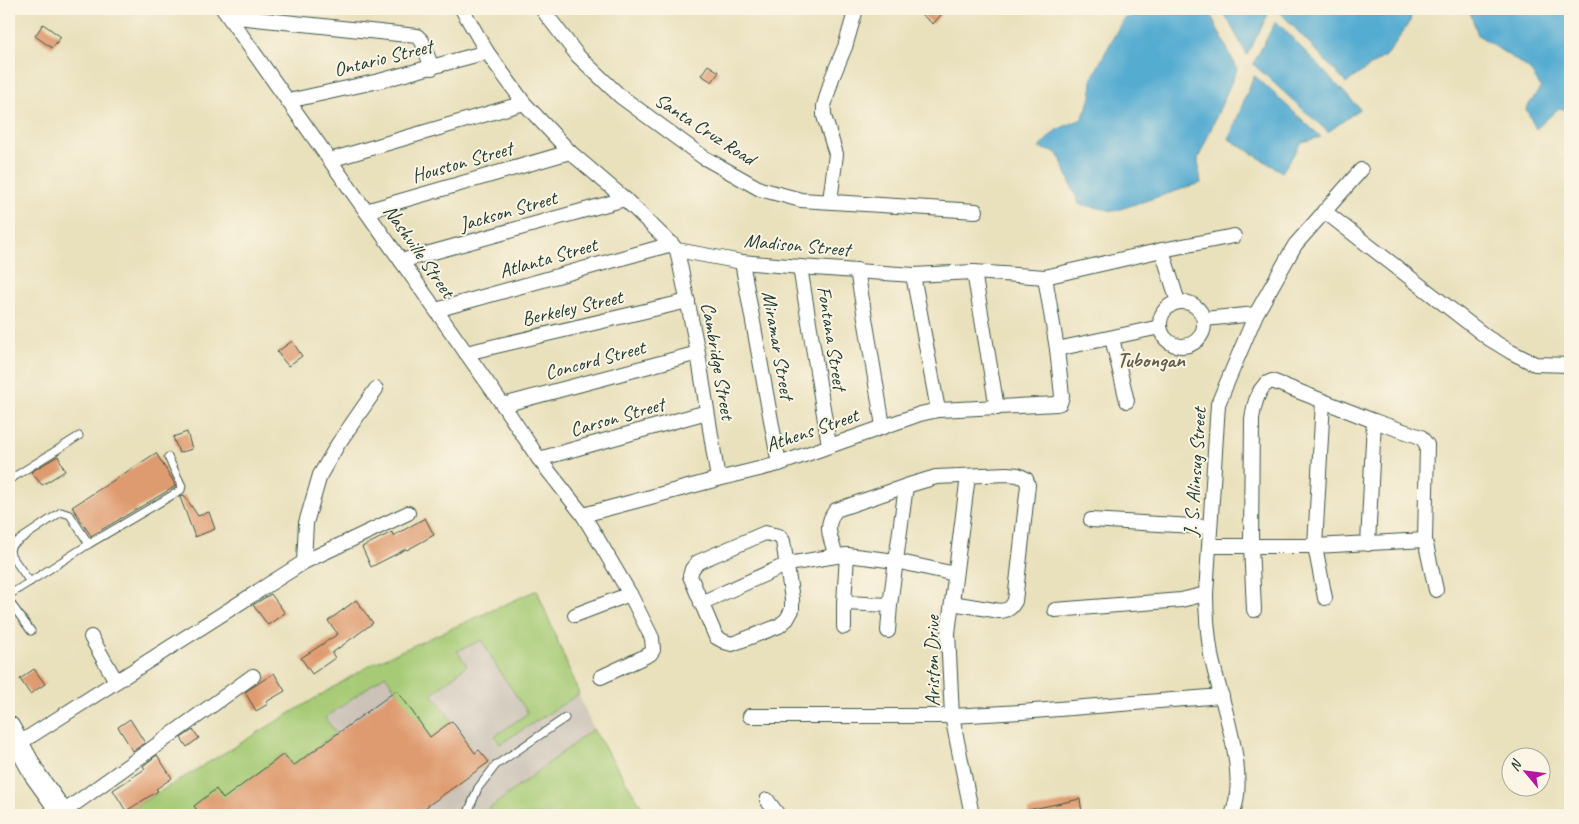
<svg xmlns="http://www.w3.org/2000/svg" width="1579" height="824" viewBox="0 0 1579 824" font-family="Caveat,sans-serif">
<style>
.industrial{fill:#ccc2b8}
.green{fill:#a6ca74;stroke:#628454}
.water{fill:#55acd1;stroke:#3a7482}
.building{fill:#df9b70}
.lines{fill:none;stroke-linecap:round;stroke-linejoin:round}
.service-casing{stroke:#3d5548;stroke-width:9}
.minor-casing{stroke:#3d5548;stroke-width:16}
.primary-casing{stroke:#3d5548;stroke-width:23}
.service{stroke:#fff;stroke-width:7}
.minor{stroke:#fff;stroke-width:14}
.primary{stroke:#fff;stroke-width:21}
.labels{text-anchor:middle;dominant-baseline:central;stroke-width:4;stroke-linejoin:round;paint-order:stroke}
.street-label{font-size:20px;fill:#1f3d34;stroke:#fcf5e5}
.neighbourhood-label{font-size:21px;font-weight:bold;fill:#625e49;stroke:#fcf5e5}
</style>
<rect width="100%" height="100%" fill="#fcf5e5"/>
<filter id="ink" filterUnits="userSpaceOnUse"><feTurbulence type="fractalNoise" baseFrequency=".02" numOctaves="2"/><feDisplacementMap in="SourceGraphic" scale="10" xChannelSelector="R" yChannelSelector="G"/><feConvolveMatrix kernelMatrix="1 2 1 2 8 2 1 2 1" color-interpolation-filters="sRGB"/></filter>
<filter id="wash" filterUnits="userSpaceOnUse"><feTurbulence type="fractalNoise" baseFrequency=".0096" numOctaves="4" result="noise"/><feDisplacementMap in="SourceGraphic" scale="20" xChannelSelector="R" yChannelSelector="G"/><feGaussianBlur stdDeviation="1.12" result="paint"/><feColorMatrix in="noise" values="0 0 0 0 0 0 0 0 0 0 0 0 0 0 0 0 0 1.4 0 .05"/><feComposite in="paint" operator="in"/></filter>
<g filter="url(#wash)">
<rect width="100%" height="100%" fill="#e9e0bc"/>
<path class="industrial" d="M537 590 593 729 647 815H121L372 664Z"/>
<g class="green">
<path d="M537 590 579 694 500 744 495 736 528 713 498 669 482 640 457 651 467 665 432 694 452 721 430 737 385 675 325 718 336 733 293 766 284 754 234 791 252 815H235L216 790 194 806 200 815H121L372 664Z"/>
<path d="M593 729 647 815H481Z"/>
</g>
<g class="water">
<path d="M1146 9H1208L1237 69 1198 159 1201 183 1114 211 1079 204 1058 153 1039 148 1056 130 1082 119 1091 98 1092 78 1123 19 1141 14Z"/>
<path d="M1222 9H1271L1247 55Z"/>
<path d="M1281 9H1412L1410 21 1388 54 1346 83 1280 12Z"/>
<path d="M1469 9H1570V111L1559 108 1536 129 1526 109 1541 87 1529 69 1478 35Z"/>
<path d="M1276 21 1360 109 1328 132 1253 64Z"/>
<path d="M1254 75 1321 137 1302 142 1282 172 1229 139Z"/>
</g>
<g id="blocks">
<g class="building">
<path d="M915 9H946L933 24Z"/>
<path d="M43 24 61 37 52 48 35 36Z"/>
<path d="M708 65 719 72 712 82 701 75Z"/>
<path d="M292 341 302 356 288 366 277 352Z"/>
<path d="M187 432 192 449 179 453 173 437Z"/>
<path d="M156 453 176 486 91 536 72 507Z"/>
<path d="M58 456 65 471 42 485 31 472Z"/>
<path d="M184 495 198 516 209 512 215 529 195 537 180 497Z"/>
<path d="M425 518 434 535 407 550 406 549 371 567 362 547 392 532 393 536Z"/>
<path d="M271 594 285 613 268 625 253 605Z"/>
<path d="M356 600 373 623 332 653 335 658 312 674 301 658 338 634 328 621Z"/>
<path d="M34 669 45 684 30 694 20 679Z"/>
<path d="M274 673 285 691 266 702 268 704 256 711 245 692Z"/>
<path d="M397 690 430 737 452 721 475 753 479 750 489 762 415 815H200L194 806 216 789 223 799 284 754 293 766Z"/>
<path d="M130 719 145 743 133 751 118 727Z"/>
<path d="M193 730 199 738 187 747 181 738Z"/>
<path d="M157 755 172 778 156 789 158 791 126 811 113 790 145 769 143 766Z"/>
<path d="M1080 799 1082 813 1073 815H1028V810Z"/>
</g>
</g>
</g>
<g filter="url(#ink)">
<use href="#blocks" fill-opacity="0" stroke="#3d5548" stroke-width="1"/>
<g class="lines">
<g class="service-casing">
<g id="service">
<path d="M9 480 79 436"/>
<path d="M30 582 11 555 10 550 12 545 61 512 70 515 89 544"/>
<path d="M9 595 89 544 181 490 182 486 168 457"/>
<path d="M9 601 31 631"/>
<path d="M467 815 478 788 496 765 565 718"/>
</g>
</g>
<g class="minor-casing">
<g id="minor">
<path d="M223 9 503 405 539 459 583 515 597 538 630 594 652 638 653 650 650 654 601 677"/>
<path d="M462 9 487 52 524 103 570 152 625 199 677 250 742 262 800 267 913 275 974 272 1045 277 1162 250 1234 236"/>
<path d="M542 9 578 56 620 96 703 157 760 189 801 200 976 211"/>
<path d="M228 16 417 36 422 41 432 68"/>
<path d="M288 101 379 81 487 52"/>
<path d="M330 160 524 103"/>
<path d="M830 201 836 154 824 116V106L832 78 845 47 856 9"/>
<path d="M366 211 570 152"/>
<path d="M1324 211 1488 338 1511 352 1535 364 1570 365"/>
<path d="M677 250 698 353 718 479"/>
<path d="M1162 250 1178 302"/>
<path d="M401 261 625 199"/>
<path d="M742 262 779 464"/>
<path d="M800 267 829 445"/>
<path d="M857 270 883 426"/>
<path d="M974 272 997 408"/>
<path d="M913 275 938 410"/>
<circle cx="1182" cy="324" r="22"/>
<path d="M436 310 672 244"/>
<path d="M1204 319 1256 314"/>
<path d="M1112 338 1127 401"/>
<path d="M1057 349 1160 327"/>
<path d="M466 353 688 301"/>
<path d="M1323 401 1315 546 1325 598"/>
<path d="M503 405 698 353"/>
<path d="M539 459 707 412"/>
<path d="M968 476 948 633 952 716 972 815"/>
<path d="M583 515 718 479 779 464 920 414 938 410 1057 404 1060 403 1062 396 1057 349 1045 277"/>
<path d="M1091 520 1210 527"/>
<path d="M765 533 779 536 783 541 792 599V610L787 619 779 626 732 644 725 642 716 637 690 576 692 569 698 562Z"/>
<path d="M1368 544 1374 421"/>
<path d="M1210 546H1315L1425 540"/>
<path d="M836 556C831 538 823 526 836 510L906 486 936 477 1007 474 1018 475 1026 479 1028 485 1015 601C1011 608 1009 610 1000 611L952 603"/>
<path d="M304 562 306 523 320 475 338 444 376 389"/>
<path d="M701 603 788 564 836 556 847 555 896 561 955 574"/>
<path d="M844 603 890 605"/>
<path d="M1055 610 1181 600 1206 594"/>
<path d="M1254 610 1251 545 1252 419C1254 405 1258 385 1272 381L1374 421 1421 437 1427 445 1425 540 1436 590"/>
<path d="M575 615 630 594"/>
<path d="M844 627V603L847 555"/>
<path d="M888 631 890 605 906 486"/>
<path d="M91 637 116 681"/>
<path d="M750 716H952L1021 712 1222 696"/>
<path d="M18 744 304 562 408 513"/>
<path d="M767 800 778 815"/>
<path d="M62 813 253 676"/>
<path d="M1232 815C1250 773 1220 700 1211 655 1208 635 1206 615 1206 594L1218 404 1256 314 1295 245 1361 170"/>
</g>
</g>
<g class="primary-casing">
<path id="primary" d="M9 727 36 776 64 815"/>
</g>
<use href="#service" class="service"/>
<use href="#minor" class="minor"/>
<use href="#primary" class="primary"/>
</g>
</g>
<g class="labels">
<g class="street-label">
<text transform="translate(383 58) rotate(-14)">Ontario Street</text>
<text transform="translate(705 129) rotate(33)">Santa Cruz Road</text>
<text transform="translate(462 162) rotate(-16)">Houston Street</text>
<text transform="translate(508 211) rotate(-16)">Jackson Street</text>
<text transform="translate(797 245) rotate(5)">Madison Street</text>
<text transform="translate(419 251) rotate(55)">Nashville Street</text>
<text transform="translate(548 258) rotate(-16)">Atlanta Street</text>
<text transform="translate(572 308) rotate(-13)">Berkeley Street</text>
<text transform="translate(832 338) rotate(81)">Fontana Street</text>
<text transform="translate(778 345) rotate(80)">Miramar Street</text>
<text transform="translate(595 360) rotate(-15)">Concord Street</text>
<text transform="translate(718 361) rotate(80)">Cambridge Street</text>
<text transform="translate(617 417) rotate(-16)">Carson Street</text>
<text transform="translate(812 430) rotate(-19)">Athens Street</text>
<text transform="translate(1195 472) rotate(-86)">J. S. Alinsug Street</text>
<text transform="translate(932 661) rotate(-90)">Ariston Drive</text>
</g>
<g class="neighbourhood-label">
<text x="1151" y="360">Tubongan</text>
</g>
</g>
<rect width="1579" height="824" fill="none" stroke="#fcf5e5" stroke-width="30"/>
<g transform="translate(1526 772) rotate(299)"><circle r="24" fill="#fcf5e5" stroke="#a4ab9e"/>
<path d="M0-4L9 19L0 12L-9 19Z" fill="#b5179e"/>
<text y="-8" font-size="14" font-weight="bold" text-anchor="middle" fill="#1f3d34">N</text>
</g>
</svg>
